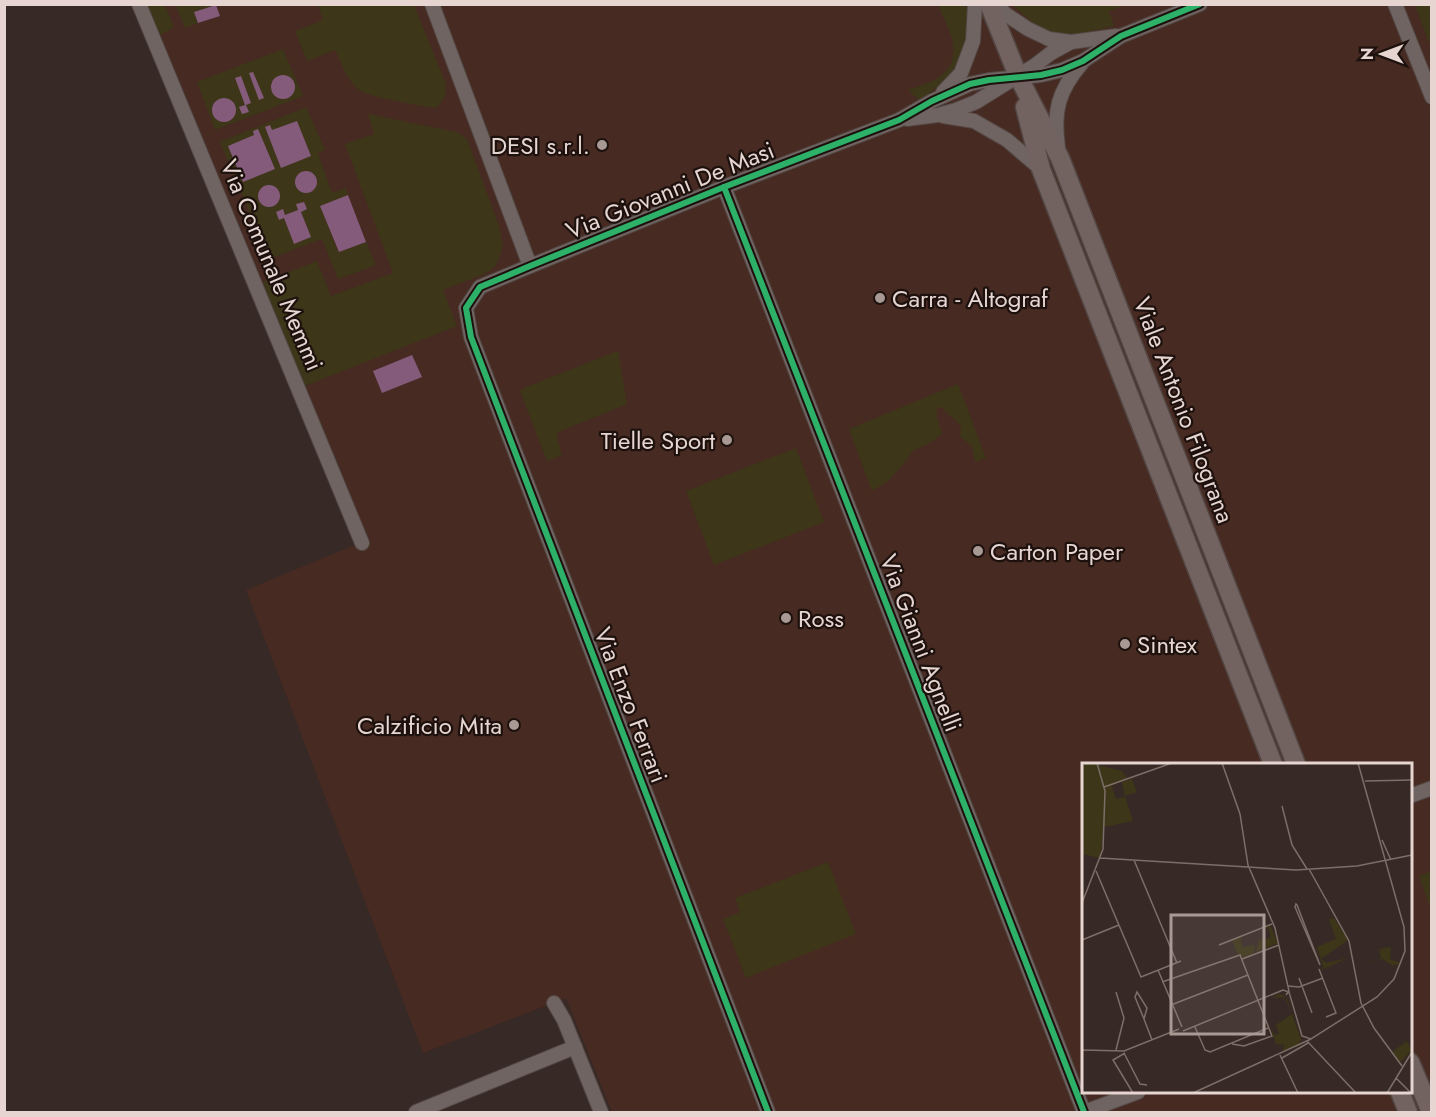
<svg xmlns="http://www.w3.org/2000/svg" width="1436" height="1117" viewBox="0 0 1436 1117" font-family="Jost,sans-serif">
<style>
.built{fill:#472a22;fill-rule:evenodd}
.green{fill:#3d3618}
.water{fill:#845b7b}
.lines{fill:none;stroke-linecap:round;stroke-linejoin:round}
.minor-casing{stroke:#524541;stroke-width:16}
.major-casing{stroke:#524541;stroke-width:21}
.minor{stroke:#6f6461;stroke-width:14}
.major{stroke:#726260;stroke-width:18}
.cycleway-casing{stroke:#1d110e;stroke-width:10}
.cycleway{stroke:#2db169;stroke-width:6}
.poi-dot{fill:#a99994;stroke:#1d110e;stroke-width:2}
.labels{text-anchor:middle;dominant-baseline:central;stroke-width:4.5;stroke-linejoin:round;paint-order:stroke}
.poi-label{font-size:24px;fill:#e6d5d0;stroke:#1d110e;text-anchor:start}
.street-label{font-size:24px;fill:#e6d5d0;stroke:#1d110e}
.inset-road{fill:none;stroke:#7d6e69;stroke-width:1.5}
.view{fill:#a99994;fill-opacity:0.15;stroke:#a99994;stroke-width:3}
.inset-edge{fill:none;stroke:#e6d5d0;stroke-width:3}
</style>
<rect width="100%" height="100%" fill="#372925"/>
<path class="built" d="M148 5H1431V1112H612L566 998 423 1053 246 590 369 539ZM1084 764H1410V1092H1084Z"/>
<g class="green">
<path d="M148 5H165L174 27 160 35Z"/>
<path d="M176 5 216 4V5L195 12 198 23 185 28Z"/>
<path d="M318 5H414L446 84C446 95 445 100 436 108 425 107 365 96 359 90 346 79 342 64 335 50L307 61 295 31 323 20Z"/>
<path d="M938 5H967C970 34 964 62 942 83 935 89 927 95 920 101L908 90C918 86 931 83 939 77 967 57 948 29 938 5Z"/>
<path d="M1013 5H1126L1109 11 1114 26C1097 30 1068 37 1052 32 1038 28 1023 15 1013 5Z"/>
<path d="M1415 5H1431V48Z"/>
<path d="M283 49 303 96 215 130 197 82Z"/>
<path d="M306 107 325 150 318 153 332 193 346 188 348 195 321 206 338 252 366 242 376 265 338 279 322 239 269 259 220 142Z"/>
<path d="M368 114 452 131 459 133 467 139 499 226 503 247 497 263 493 269 484 274 443 290 457 326 305 386 263 282 317 261 331 296 393 273 345 144 374 134Z"/>
<path d="M618 351 627 404 558 432 557 438 562 455 547 461 520 391 526 387Z"/>
<path d="M958 384 986 458 975 462 972 447 960 436 961 426 941 407 937 408V417L942 434 928 444 914 450 902 466 888 481 872 491 849 429Z"/>
<path d="M796 448 824 522 714 565 686 491Z"/>
<path d="M828 862 856 934 746 978 723 919 740 912 735 898Z"/>
<path d="M1431 871V910L1419 876Z"/>
</g>
<g class="water">
<path d="M216 5 220 16 198 23 194 12Z"/>
<path d="M253 72 264 98 259 100 249 73Z"/>
<circle cx="283" cy="87" r="12"/>
<path d="M241 76 251 103 246 105 249 112 242 114 239 107 245 105 235 78Z"/>
<circle cx="224" cy="110" r="12"/>
<path d="M297 121 311 156 281 168 265 127 270 125 272 130Z"/>
<path d="M258 129 275 169 243 182 228 146 254 135 253 131Z"/>
<circle cx="306" cy="182" r="11"/>
<circle cx="269" cy="196" r="11"/>
<path d="M348 195 366 242 339 252 320 206Z"/>
<path d="M304 202 307 209 301 212 311 237 294 244 284 218 279 220 276 212 283 209 285 215 298 210 296 204Z"/>
<path d="M412 355 422 377 382 393 373 371Z"/>
</g>
<g class="lines">
<g class="minor-casing">
<g id="minor">
<path d="M139 4 362 543"/>
<path d="M432 4 530 266"/>
<path d="M998 4 1004 13 1028 29 1049 39 1071 42 1116 36"/>
<path d="M1395 4 1432 97"/>
<path d="M943 92 961 73 973 41 975 4"/>
<path d="M943 116 974 121 1007 140 1041 169"/>
<path d="M907 119 938 115 956 110 976 102 1034 66 1051 53 1071 42"/>
<path d="M1058 147C1053 111 1058 91 1082 63"/>
<path d="M724 187 1084 1112"/>
<path d="M1410 796 1432 788"/>
<path d="M554 1003 564 1020 601 1112"/>
<path d="M416 1112 575 1047"/>
<path d="M768 1112 471 337 466 308 480 287 530 266 724 187 899 120 932 101 970 84 989 80 1041 75 1062 70 1083 61 1121 36 1200 4"/>
<path d="M1084 1112 1138 1092"/>
</g>
</g>
<g class="major-casing">
<g id="major">
<path d="M989 4 1018 76 1060 158 1296 764"/>
<path d="M1025 107 1041 169 1273 764"/>
<path d="M1410 1062 1431 1112"/>
<path d="M1400 1092 1408 1112"/>
</g>
</g>
<use href="#minor" class="minor"/>
<use href="#major" class="major"/>
<g class="cycleway-casing">
<g id="cycleway">
<path d="M724 187 1084 1112"/>
<path d="M768 1112 471 337 466 308 480 287 530 266 724 187 899 120 932 101 970 84 989 80 1041 75 1062 70 1083 61 1121 36 1200 4"/>
</g>
</g>
<use href="#cycleway" class="cycleway"/>
</g>
<g class="poi-dot">
<circle cx="602" cy="145" r="6"/>
<circle cx="880" cy="298" r="6"/>
<circle cx="727" cy="440" r="6"/>
<circle cx="978" cy="551" r="6"/>
<circle cx="786" cy="618" r="6"/>
<circle cx="1125" cy="644" r="6"/>
<circle cx="514" cy="725" r="6"/>
</g>
<g class="labels">
<g class="poi-label">
<text x="590" y="145" text-anchor="end">DESI s.r.l.</text>
<text x="892" y="298">Carra - Altograf</text>
<text x="715" y="440" text-anchor="end">Tielle Sport</text>
<text x="990" y="551">Carton Paper</text>
<text x="798" y="618">Ross</text>
<text x="1137" y="644">Sintex</text>
<text x="502" y="725" text-anchor="end">Calzificio Mita</text>
</g>
<g class="street-label">
<text transform="translate(670 190) rotate(-22)">Via Giovanni De Masi</text>
<text transform="translate(272 265) rotate(67)">Via Comunale Memmi</text>
<text transform="translate(1184 410) rotate(69)">Viale Antonio Filograna</text>
<text transform="translate(921 643) rotate(69)">Via Gianni Agnelli</text>
<text transform="translate(631 705) rotate(69)">Via Enzo Ferrari</text>
</g>
</g>
<g transform="translate(1082 763)">
<rect width="330" height="330" fill="#372925"/>
<path d="M0 0H14L22 23 16 2 40 8 45 15 30 23 34 36 43 34 40 19 50 16 55 29 43 33 51 58 22 64 18 95 0 91ZM252 155 266 177 239 196 244 200 266 195 239 207 242 203 240 201 235 184 254 176 247 156ZM188 162 196 180 174 189 177 177 189 175 186 164 182 166 184 172 179 165ZM159 174 160 184 173 182 171 191 162 194 155 190 150 177ZM309 184 308 196 319 200 311 203 301 196 273 205 299 196 297 186ZM197 231 201 232 205 236 219 276 217 281 201 288 202 282 194 281 188 264 193 272 197 271 194 262 210 251 203 234 190 235ZM325 278 330 287 318 299 310 289Z" fill="#3d3618"/>
<path class="inset-road" d="M140 0 158 51 166 102 193 165 207 228 204 232M283 18 330 17M22 24 90 0M200 43 210 82 225 106M300 77 309 97M18 95 214 107 275 103 330 92M52 97 95 200M227 106 267 178 279 240 292 265 320 303M14 108 59 214 99 198M0 140 21 86 23 28 15 0M214 141 215 142 238 202 213 144ZM0 177 37 162M137 182 190 161M160 196 197 182M237 206 254 250 244 254M76 207 100 264M217 215 230 250M80 219 158 192 190 273 162 283 150 281M206 223 217 224 241 215M89 242 166 212M62 256 65 245 55 229 53 234 62 256 70 277M113 264 123 287 128 289 186 265M101 268 201 227 207 229 220 273 229 276 295 234 312 216 323 188 322 164 276 0M225 278 274 330M0 287 42 288 97 266M34 287 42 255 34 229M42 290 58 321 65 322M43 290 31 297 51 330M198 292 216 330M200 295 226 280M314 315 329 330M111 330 229 276M305 330 330 289"/>
<path class="view" d="M89 152H182V271H89Z"/>
<rect width="330" height="330" class="inset-edge"/>
</g>
<rect width="1436" height="1117" fill="none" stroke="#e6d5d0" stroke-width="12"/>
<g transform="translate(1382 54) rotate(270)" stroke="#1d110e" stroke-width="4.5" paint-order="stroke">
<path d="M0-4.5L10 22L0 15L-10 22Z" fill="#e6d5d0"/>
<text y="-9" font-size="16" font-weight="bold" text-anchor="middle" fill="#e6d5d0">N</text>
</g>
</svg>
